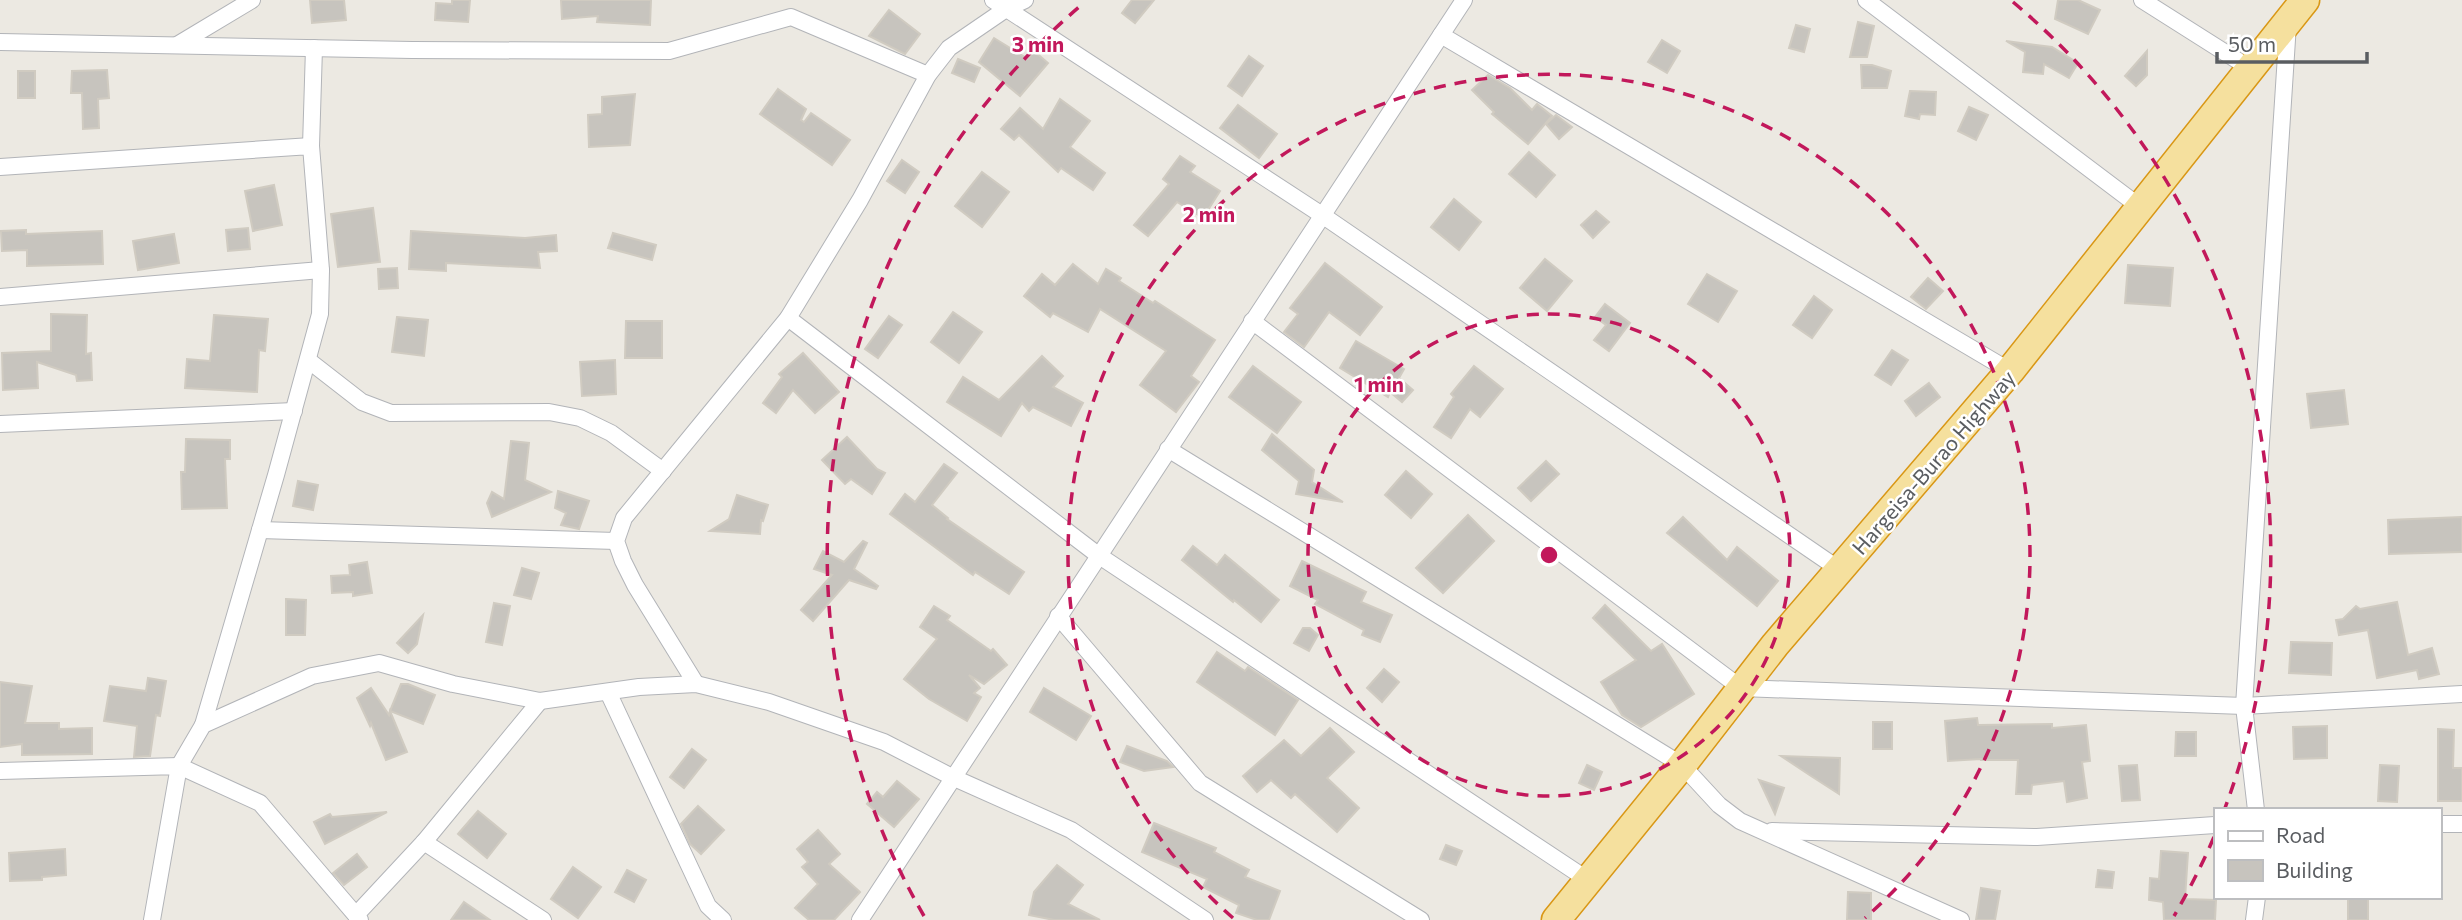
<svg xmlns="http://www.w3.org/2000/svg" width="2462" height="920" viewBox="0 0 2462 920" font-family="Commissioner,sans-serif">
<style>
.building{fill:#c7c4be;stroke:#d0cbc1;stroke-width:2}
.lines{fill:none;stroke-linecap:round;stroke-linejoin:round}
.minor-casing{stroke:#b2b4b8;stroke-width:18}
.trunk-casing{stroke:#d99715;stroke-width:31}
.minor{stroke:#fff;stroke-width:16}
.trunk{stroke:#f5e09e;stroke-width:28}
.ring{fill:none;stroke:#c2185b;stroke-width:3.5;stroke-dasharray:12 9}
.labels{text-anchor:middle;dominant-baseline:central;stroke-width:5;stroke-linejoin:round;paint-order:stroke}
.street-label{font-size:21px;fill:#5a5d61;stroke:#fff}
.centre{fill:#c2185b;stroke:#fff;stroke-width:3.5}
.ring-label{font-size:21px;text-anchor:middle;font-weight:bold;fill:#c2185b;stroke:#fff;stroke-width:5;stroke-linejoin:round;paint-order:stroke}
</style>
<rect width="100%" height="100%" fill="#ece9e2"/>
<g class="building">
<path d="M310 0H344L346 20 312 23Z"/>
<path d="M452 0H470L468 22 435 20 436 3 452 4Z"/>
<path d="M561 0H651L650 25 597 22 598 16 562 19Z"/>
<path d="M1132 0H1154L1135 23 1122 13Z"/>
<path d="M2058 0H2078L2100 10 2088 34 2055 19Z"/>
<path d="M889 10 920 34 905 54 869 36Z"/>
<path d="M1858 22 1874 26 1867 57H1850Z"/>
<path d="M1796 25 1810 29 1804 52 1789 48Z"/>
<path d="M994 38 1028 59 1034 51 1048 63 1020 96 979 62Z"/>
<path d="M1662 40 1680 51 1667 73 1648 62Z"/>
<path d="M2006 41 2052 47 2078 63 2069 78 2044 64 2043 74 2023 72 2025 52Z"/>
<path d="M2147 51V75L2136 86 2125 76Z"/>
<path d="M1249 56 1263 66 1242 96 1228 86Z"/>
<path d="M958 59 980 68 974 82 952 73Z"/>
<path d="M1861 65H1872L1891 71 1887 88H1862Z"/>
<path d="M107 70 109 98 98 99 99 128 83 129 82 93H71L72 71Z"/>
<rect x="18" y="71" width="17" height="27"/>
<path d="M1488 75 1510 88 1532 110 1537 104 1552 116 1528 144 1492 114 1494 112 1472 90Z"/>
<path d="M778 89 806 109 801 120 804 122 811 113 850 140 832 165 760 114Z"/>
<path d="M1910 91 1936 92 1935 115 1920 114 1919 119 1905 116Z"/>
<path d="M635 94 630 145 589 147 588 115 602 114V97Z"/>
<path d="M1060 99 1090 121 1070 147 1105 173 1093 190 1061 168 1058 172 1019 135 1014 140 1001 129 1020 108 1043 129Z"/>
<path d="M1238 105 1277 134 1259 158 1220 128Z"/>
<path d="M1969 107 1988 115 1976 140 1958 131Z"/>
<path d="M1556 115 1572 127 1559 139 1546 124Z"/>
<path d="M1529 152 1555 175 1536 197 1509 174Z"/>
<path d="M1180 156 1195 166 1190 172 1220 191 1203 218 1177 202 1148 236 1134 225 1169 184 1163 179Z"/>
<path d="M902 160 919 172 905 193 887 181Z"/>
<path d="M982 172 1009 192 982 227 955 206Z"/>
<path d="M274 185 282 225 253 231 245 191Z"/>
<path d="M1454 199 1481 222 1459 250 1431 227Z"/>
<path d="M373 208 380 262 338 267 331 214Z"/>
<path d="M1596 211 1609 222 1593 238 1581 225Z"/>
<path d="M248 228 250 249 228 251 226 230Z"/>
<path d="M26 230V234L102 231 103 264 27 266V250L2 251 1 231Z"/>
<path d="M411 231 525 238 556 235 557 251 538 252 540 268 446 263V271L409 269Z"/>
<path d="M613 233 656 245 652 260 608 248Z"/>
<path d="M174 234 179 263 138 270 133 241Z"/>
<path d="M1545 259 1572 281 1547 311 1520 288Z"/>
<path d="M1325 263 1382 307 1360 335 1329 312 1304 347 1284 332 1298 314 1290 308Z"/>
<path d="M1073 264 1098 284 1106 269 1121 278 1119 281 1153 303 1155 301 1215 340 1191 376 1199 382 1176 412 1140 385 1166 351 1100 309 1088 332 1053 313 1050 317 1024 296 1042 274 1055 285Z"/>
<path d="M2128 265 2173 268 2170 306 2125 303Z"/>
<path d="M397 268 398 288 379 289 378 269Z"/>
<path d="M1707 274 1737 291 1718 322 1688 304Z"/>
<path d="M1928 278 1943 291 1926 309 1911 297Z"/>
<path d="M1814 296 1832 310 1812 338 1793 325Z"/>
<path d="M1605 304 1630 323 1609 351 1594 340 1606 325 1595 317Z"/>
<path d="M953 312 982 332 959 363 931 342Z"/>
<path d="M51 314 87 315 86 354 91 353 92 380 77 381 76 375 37 362 38 388 3 390 2 353 51 351Z"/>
<path d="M214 315 268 319 265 351 259 350 257 392 185 388 187 359 210 361Z"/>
<path d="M889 316 902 325 878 358 865 349Z"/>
<path d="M397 317 428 320 424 356 392 352Z"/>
<path d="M626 321H662V358H625Z"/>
<path d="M1356 341 1404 369 1399 378 1413 390 1402 402 1390 392 1388 397 1340 368Z"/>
<path d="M1892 350 1908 360 1891 385 1875 375Z"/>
<path d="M803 353 839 392 815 413 793 390 776 413 763 403 782 377 779 374Z"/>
<path d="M1042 356 1063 376 1053 387 1083 403 1071 426 1033 407 1029 411 1022 403 1001 436 947 402 963 377 999 400Z"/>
<path d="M615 360 616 394 582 396 580 362Z"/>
<path d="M1253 366 1301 402 1277 433 1229 397Z"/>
<path d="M1474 366 1503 389 1480 417 1470 409 1451 438 1434 427 1454 397 1451 394Z"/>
<path d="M1929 383 1940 397 1916 416 1905 401Z"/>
<path d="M2344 390 2348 424 2311 428 2307 394Z"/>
<path d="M1272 434 1314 470 1312 482 1343 502 1296 494 1299 481 1262 450Z"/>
<path d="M847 437 877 469 885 473 872 494 851 479 845 484 822 460Z"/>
<path d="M186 439 230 440V459H225L227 508 182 509 181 472H185Z"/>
<path d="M511 441 529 443 525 480 551 492 492 517 487 503 492 492 504 499Z"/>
<path d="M1546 461 1559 474 1531 501 1518 488Z"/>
<path d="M944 464 957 473 932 505 948 518 947 519 1024 572 1009 594 975 572 973 575 890 514 905 494 915 502Z"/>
<path d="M1406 471 1432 494 1411 518 1385 495Z"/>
<path d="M298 481 318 485 313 510 293 506Z"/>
<path d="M558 491 589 501 579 529 561 525 566 513 555 508Z"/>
<path d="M737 495 768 505 763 521 761 520 760 534 710 531 729 519Z"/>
<path d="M1468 515 1494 541 1443 593 1416 568Z"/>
<path d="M1683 517 1727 560 1737 547 1778 581 1757 606 1667 533Z"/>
<path d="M2462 517V552L2389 554 2388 520Z"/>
<path d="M863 541 867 543 854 569 878 586 876 589 849 580 813 621 801 610 832 575 814 569 823 551 844 562Z"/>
<path d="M1193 546 1217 565 1225 555 1279 600 1261 622 1234 600 1233 602 1182 560Z"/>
<path d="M1302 561 1366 592 1361 602 1392 615 1380 642 1362 635 1364 630 1315 604 1318 600 1290 586Z"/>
<path d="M367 562 372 593 353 596V592L332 593 331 576 350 575 349 565Z"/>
<path d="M522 568 539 573 531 599 514 595Z"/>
<path d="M286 599 306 600 305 635H286Z"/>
<path d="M2397 602 2408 655 2432 648 2439 674 2419 679 2417 670 2377 678 2368 630 2339 635 2336 620 2343 619 2356 606 2360 609Z"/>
<path d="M494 603 510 606 502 645 486 642Z"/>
<path d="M1605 605 1651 651 1662 644 1694 694 1641 727 1622 715 1601 682 1636 660 1593 618Z"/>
<path d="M934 606 950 616 947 620 991 651 993 649 1007 665 984 684 969 675 980 688 974 693 981 697 967 721 929 699 904 679 937 639 920 627Z"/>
<path d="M423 615 417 644 408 653 397 643Z"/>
<path d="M1303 628H1310L1318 635 1309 651 1294 643Z"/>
<path d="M2291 642 2332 643 2331 675 2289 673Z"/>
<path d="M1217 652 1245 671 1248 667 1298 700 1275 735 1197 682Z"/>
<path d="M1384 669 1399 682 1382 702 1367 688Z"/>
<path d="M148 678 166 681 160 716 156 715 150 756 134 757 137 726 104 721 110 686 146 691Z"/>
<path d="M0 682 32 686 25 723H59V729L92 728V754L22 755V744L0 747Z"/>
<path d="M401 684H408L435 695 423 724 390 711Z"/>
<path d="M371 688 389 715 390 711 407 752 386 760 371 723 370 726 357 698Z"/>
<path d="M1044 688 1091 716 1076 740 1030 712Z"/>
<path d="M1977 718 1978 725 2052 724V728L2086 725 2090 761 2082 762 2087 798 2067 802 2064 781 2032 785 2031 794H2016L2018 760H1981V759L1948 761 1945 721Z"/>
<rect x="1873" y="722" width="19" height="27"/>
<path d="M2327 726V758L2294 759 2293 727Z"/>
<path d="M1330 728 1354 752 1327 778 1359 808 1337 832 1295 794 1291 798 1271 780 1257 792 1243 776 1284 740 1301 756Z"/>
<path d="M2438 729 2454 730 2453 768H2462V801H2438Z"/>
<path d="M2176 732H2196V756H2175Z"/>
<path d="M1127 746 1167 761 1173 767 1144 771 1120 762Z"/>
<path d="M692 749 706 760 684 788 670 777Z"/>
<path d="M1781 756 1840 758 1839 794 1811 776Z"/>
<path d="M1587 765 1602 772 1594 790 1579 783Z"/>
<path d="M2137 765 2140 800 2122 801 2119 766Z"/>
<path d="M2380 765 2399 766 2397 802 2378 801Z"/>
<path d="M1759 780 1784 788 1775 814Z"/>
<path d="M897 781 919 799 894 827 867 804 877 792 883 797Z"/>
<path d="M698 806 724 830 701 854 690 844 681 824Z"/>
<path d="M478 811 506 834 487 858 458 834Z"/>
<path d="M387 812 325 844 314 822 330 814 332 817Z"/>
<path d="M1154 823 1216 848 1214 852 1249 870 1245 877 1280 891 1269 920H1257L1236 913 1239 905 1203 887 1207 879 1142 852Z"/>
<path d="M818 830 840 854 829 864 860 892 834 920H809L795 908 818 884 802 867 808 862 797 849Z"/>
<path d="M1446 845 1462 851 1456 865 1440 859Z"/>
<path d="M65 849 66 875 42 877V880L10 881 9 853Z"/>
<path d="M2161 851 2188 853 2185 899 2216 900 2215 920H2164L2163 902 2149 900 2150 878 2159 879Z"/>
<path d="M357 854 367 867 344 885 333 873Z"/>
<path d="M1057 865 1083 885 1068 904 1100 920H1054L1029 915 1034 892Z"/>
<path d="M573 867 601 887 578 918 551 899Z"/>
<path d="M627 870 646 880 634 902 615 892Z"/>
<path d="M2098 870 2114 872 2112 888 2096 887Z"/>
<path d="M1981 888 2000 891 1995 920H1976Z"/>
<path d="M1848 892 1871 893V920H1847Z"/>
<rect x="2348" y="897" width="20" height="23"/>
<path d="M464 902 490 920H451Z"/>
</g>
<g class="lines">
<g class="minor-casing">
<g id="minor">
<path d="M993 0 1322 215 1840 570"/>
<path d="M1866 0 2140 207"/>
<path d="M2142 0 2251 69"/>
<path d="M1441 35 2010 371"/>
<path d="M0 42 412 50 669 51 791 17 928 75"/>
<path d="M177 45 252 0"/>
<path d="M311 146 314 48"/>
<path d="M0 167 311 146 321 270 320 314 276 475 203 725"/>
<path d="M0 297 321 270"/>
<path d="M788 318 1098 555 1588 880"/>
<path d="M1252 321 1741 688 2244 706 2462 694"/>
<path d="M308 360 362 402 391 413 549 412 580 418 611 433 663 471"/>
<path d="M0 424 294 411"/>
<path d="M1168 449 1682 765 1719 805 1740 821 1961 920"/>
<path d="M260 530 616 541"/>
<path d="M1058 616 1200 783 1421 920"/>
<path d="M696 684 635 585 623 561 616 541 624 518 788 318 860 200 928 75 949 48 1006 9 1025 0"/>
<path d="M608 692 708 906 723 920"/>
<path d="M0 771 179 766 152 920"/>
<path d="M2256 810 2244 706 2288 24"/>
<path d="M2439 824H2462"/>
<path d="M1772 831 2037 837 2215 825"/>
<path d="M424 842 543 920"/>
<path d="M356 915 424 842 540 701"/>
<path d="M360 920 260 803 179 766 203 725 312 676 379 663 453 684 540 701 639 687 696 684 769 702 884 742 952 777 1071 830 1205 920"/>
<path d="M860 920 1464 0"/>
<path d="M2254 920 2257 897"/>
</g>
</g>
<g class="trunk-casing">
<path id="trunk" d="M1556 920 1682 765 1775 645 2010 371 2305 0"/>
</g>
<use href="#minor" class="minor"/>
<use href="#trunk" class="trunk"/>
</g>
<g class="ring">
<circle cx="1549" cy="555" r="241"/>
<path d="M1233 918A481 481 0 1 1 1865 918"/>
<path d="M2214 837A722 722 0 0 1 2174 916M924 916A722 722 0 0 1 1085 2M2013 2A722 722 0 0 1 2225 808"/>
</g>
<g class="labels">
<g class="street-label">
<text transform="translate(1933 462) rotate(-49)">Hargeisa-Burao Highway</text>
</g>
</g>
<circle cx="1549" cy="555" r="10" class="centre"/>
<g class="ring-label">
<text x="1038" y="52">3 min</text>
<text x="1209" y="222">2 min</text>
<text x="1379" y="392">1 min</text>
</g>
<rect x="2214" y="808" width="228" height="91" fill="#ffffff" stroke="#bdbec0" stroke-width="2"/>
<rect x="2228" y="831" width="35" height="10" fill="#ffffff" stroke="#bdbec0" stroke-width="2"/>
<text x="2276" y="843" font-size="21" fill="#5a5d61">Road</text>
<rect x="2228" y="860" width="35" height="21" fill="#c7c4be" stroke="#bdbec0" stroke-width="2"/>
<text x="2276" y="878" font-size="21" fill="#5a5d61">Building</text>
<path d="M2217 52v10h150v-10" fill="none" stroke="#5a5d61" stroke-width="3.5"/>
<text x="2228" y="52" font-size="21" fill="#5a5d61" stroke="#ffffff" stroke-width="5" paint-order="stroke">50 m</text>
</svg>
